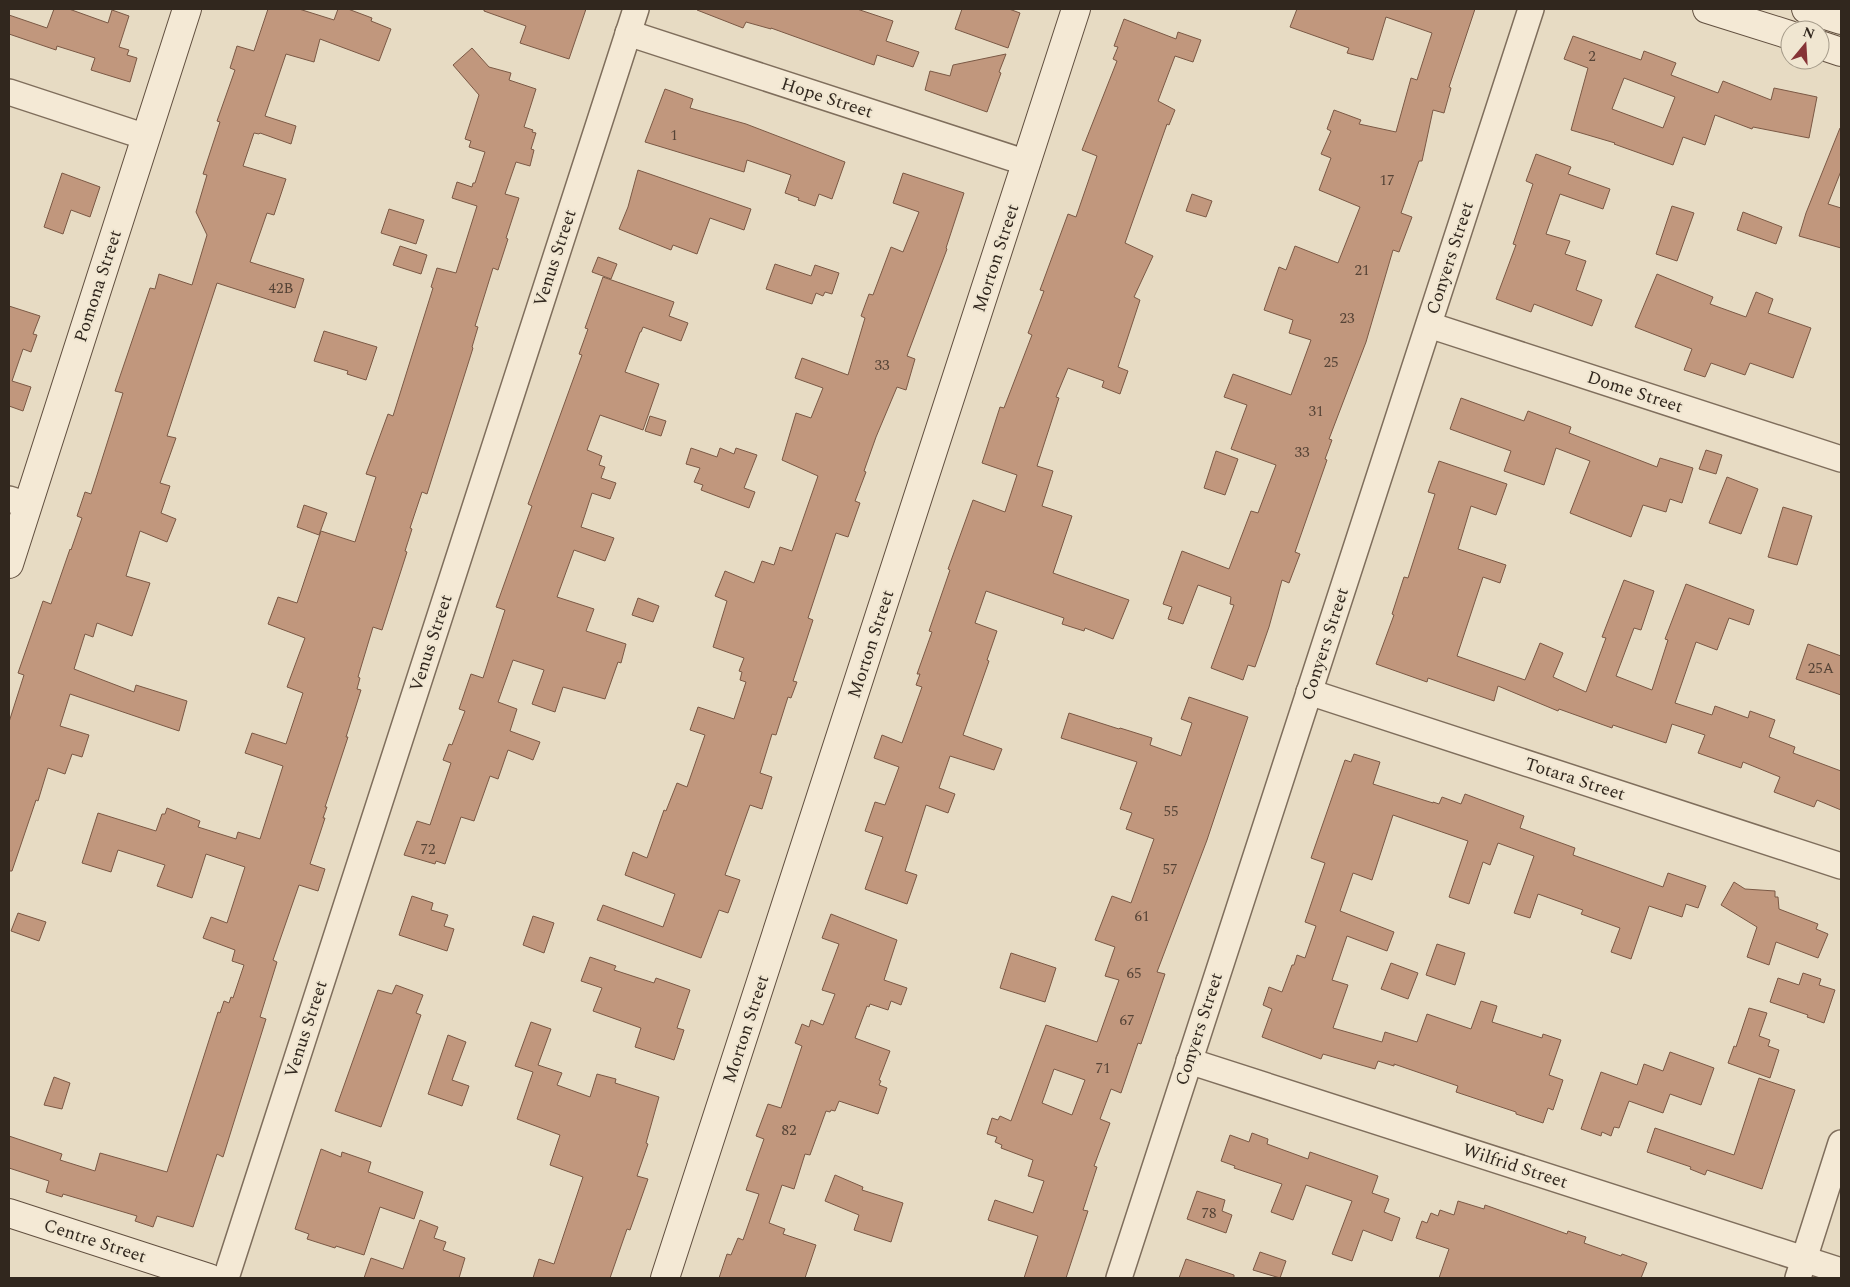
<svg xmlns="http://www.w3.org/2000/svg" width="1850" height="1287" viewBox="0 0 1850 1287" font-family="Spectral,serif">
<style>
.building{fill:#c1977d;stroke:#7b5945;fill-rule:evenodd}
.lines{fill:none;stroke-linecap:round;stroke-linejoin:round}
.street-casing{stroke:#7f6e5c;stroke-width:28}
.secondary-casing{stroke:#614f3f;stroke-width:30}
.street{stroke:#f4e9d5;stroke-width:25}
.secondary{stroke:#f4e9d5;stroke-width:28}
.labels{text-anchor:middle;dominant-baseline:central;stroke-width:4;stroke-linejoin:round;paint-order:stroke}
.number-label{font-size:15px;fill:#554336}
.street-label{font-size:18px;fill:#31271e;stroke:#f0e6d1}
</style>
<rect width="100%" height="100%" fill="#e7dbc3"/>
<g class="building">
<path d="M54 9H69L108 23 112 10 129 16 119 47 129 50 127 55 137 58 130 82 91 70 95 58 57 46 56 50 9 34V15L47 28Z"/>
<path d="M268 9H299L334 20 338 9H348L372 18 371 21 391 29 379 61 320 39 314 62 286 54 265 116 296 126 291 144 260 133 259 134 254 133 243 166 286 179 274 215 267 213 250 262 304 279 295 308 217 283 167 436 176 438 160 483 170 486 161 513 176 519 167 542 140 531 126 576 150 583 132 636 97 623 93 637 85 634 74 669 134 692 136 685 187 701 179 731 70 694 60 726 89 735 82 757 72 754 65 774 48 768 38 801 36 800 12 871H9V722L24 675 18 673 43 601 51 604 70 549 71 550 82 518 77 516 85 492 91 494 123 393 115 391 150 288 155 289 159 274 192 285 207 235 196 212 207 175 203 174 220 122 217 121 235 70 230 68 237 46 254 51Z"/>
<path d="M484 9H586L569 59 520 43 526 26 484 11Z"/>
<path d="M697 9H857L893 21 886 41 919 52 913 67 877 55 874 65 771 28V29L746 22 743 28 697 10Z"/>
<path d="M962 9H1009L1020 13 1008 48 955 29Z"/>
<path d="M1297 9H1475L1449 87 1451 88 1444 113 1433 110 1422 161H1419L1401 213 1412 217 1399 252 1393 250 1366 342 1329 439 1332 440 1325 459 1327 460 1295 552 1300 554 1289 583 1282 580 1269 627 1255 667 1248 665 1243 680 1211 668 1234 605 1230 604 1231 597 1198 585 1183 624 1168 619 1172 607 1163 604 1182 551 1229 569 1251 511 1258 513 1276 465 1231 449 1247 405 1224 397 1233 374 1291 395 1311 340 1289 333 1293 320 1264 310 1279 267 1286 270 1295 246 1338 263 1360 207 1319 190 1331 158 1321 154 1331 131 1327 129 1334 110 1361 120 1359 124 1396 132 1411 78 1417 80 1432 33 1386 17 1373 60 1347 53 1349 48 1290 27Z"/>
<path d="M1124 19 1176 39 1178 32 1201 40 1193 62 1175 56 1158 101 1175 110 1169 125 1167 124 1125 243 1153 256 1134 297 1140 300 1118 367 1128 371 1120 394 1102 387 1104 381 1068 368 1056 397 1059 398 1037 466 1053 471 1042 506 1072 516 1053 573 1129 600 1113 639 1085 628 1084 631 1062 624 1064 618 986 591 975 623 997 631 987 660 989 661 963 735 1002 749 994 770 950 756 939 788 955 794 948 813 926 805 905 871 917 875 907 904 865 889 883 837 865 831 875 802 885 805 899 767 874 758 882 735 902 743 922 687 916 685 920 674H917L932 632 929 631 950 570 948 569 973 500 1005 512 1017 475 982 463 1000 407 1004 408 1032 335 1028 333 1044 291 1040 290 1068 214 1076 217 1097 156 1082 150 1117 61 1113 59 1118 47 1114 46Z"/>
<path d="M1573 36 1641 60 1644 51 1676 63 1671 75 1718 93 1723 81 1771 100 1774 88 1817 97 1809 138 1753 127 1752 129 1715 115 1705 145 1683 137 1673 165 1614 144 1615 143 1571 130 1588 68 1564 59ZM1624 78 1675 97 1663 128 1612 109Z"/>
<path d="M472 48 489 67 511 73 509 80 536 89 524 127 533 130 532 132 536 133 531 149 534 150 530 166 516 162 505 194 519 198 506 238 508 239 498 270 493 268 475 326 478 327 472 347 473 348 427 494 422 492 410 528 412 529 405 551 407 552 382 630 373 627 358 677 360 678 357 689 361 690 346 737H348L325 807H327L323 818H325L310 864 325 869 318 891 299 885 273 960 277 962 260 1017 266 1019 223 1157 217 1154 193 1227 157 1216 153 1227 135 1221 137 1216 63 1194 62 1197 46 1192 49 1181 9 1168V1136L62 1154 60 1160 95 1171 100 1153 167 1172 218 1012 220 1013 224 1001 229 1003 231 997 233 998 244 965 232 961 235 950 203 938 211 917 227 923 245 867 206 854 192 898 157 886 165 865 118 850 111 872 82 863 98 813 156 831 162 814H165L167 808 200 821 198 827 236 839 238 832 260 839 283 766 245 753 252 733 286 744 303 693 287 687 305 638 268 624 278 597 297 603 321 531 355 542 376 477 366 474 388 414 393 416 433 288 431 287 437 268 456 273 477 206 452 198 457 182 472 187 473 183H475L485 152 469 147 471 141 465 139 479 95 453 65Z"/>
<path d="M1006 54 999 72 1001 73 987 112 925 90 930 71 950 76 953 65Z"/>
<path d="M665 89 693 99 690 108 746 124 845 162 832 199 819 194 815 206 798 200 799 198 785 193 791 175 747 160 744 172 645 142Z"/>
<path d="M1840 128H1841V171L1828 204 1841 208V248L1799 236 1806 213Z"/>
<path d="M1536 154 1571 167 1568 174 1610 189 1603 209 1560 194 1546 234 1570 241 1565 254 1586 261 1576 290 1602 300 1592 326 1534 304 1531 312 1496 299 1516 245 1513 244 1533 184 1526 181Z"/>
<path d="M638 170 751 209 744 230 710 218 697 254 673 245 671 250 619 229 628 207Z"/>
<path d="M62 173 100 187 90 217 71 210 63 234 44 227Z"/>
<path d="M903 173 964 193 946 248 947 249 907 356 915 359 906 390 897 387 876 437 864 471 866 472 855 501 860 503 848 537 836 533 808 618 813 620 793 681 797 682 791 698 788 697 776 735 772 734 760 773 772 777 762 809 750 805 725 875 740 880 728 913 719 910 701 958 597 920 603 905 663 927 675 894 625 875 633 852 647 858 664 810 666 811 677 783 687 787 705 735 690 730 698 707 734 719 746 682 740 680 742 672 739 671 744 658 713 647 727 601 715 596 725 571 754 583 762 561 774 565 780 547 792 551 818 476 782 460 796 413 811 418 823 388 795 378 802 358 848 375 865 318 861 316 869 294 873 295 891 247 903 252 919 212 893 203Z"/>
<path d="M1192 194 1212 201 1206 217 1186 211Z"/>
<path d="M1672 206 1694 213 1677 261 1656 254Z"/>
<path d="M389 209 424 220 416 244 381 233Z"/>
<path d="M1743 212 1782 227 1776 244 1737 230Z"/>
<path d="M400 246 427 255 421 274 393 265Z"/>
<path d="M598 257 617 264 611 279 592 272Z"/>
<path d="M775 264 811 276 815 265 839 273 832 294 825 292 823 296 816 293 812 304 766 289Z"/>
<path d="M1657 274 1713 297 1710 304 1746 317 1756 292 1773 299 1768 313 1811 328 1793 378 1750 363 1745 375 1711 363 1705 377 1684 370 1692 349 1635 327Z"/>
<path d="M603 277 674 302 669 316 688 323 681 341 643 327 641 332H640L625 372 659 384 643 430 600 415 587 450 602 456 599 465 605 467 601 478 616 483 610 499 592 493 581 527 614 538 605 561 574 550 557 597 594 609 586 631 626 644 621 663 618 662 605 699 563 687 555 712 532 704 544 670 513 660 498 702 517 709 510 731 540 742 533 760 508 750 498 779 490 776 474 821 461 817 445 864 436 861 435 864 404 855 417 821 430 825 451 763 443 760 449 744 452 745 465 711 459 709 471 674 483 678 505 610 496 607 532 506 528 504 582 355 579 354 588 329 585 328Z"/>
<path d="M9 306 40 316 33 334 37 335 31 352 23 349 12 381 31 387 23 411 9 406Z"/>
<path d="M324 331 377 347 366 380 347 374 348 371 314 361Z"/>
<path d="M1461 398 1524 421 1528 411 1571 427 1569 433 1657 467 1660 458 1693 468 1682 503 1670 499 1666 512 1643 505 1631 537 1570 513 1590 461 1556 448 1544 485 1504 471 1511 451 1450 429Z"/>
<path d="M650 416 666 421 661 436 645 431Z"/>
<path d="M691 448 717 457 720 448 734 454 736 448 757 455 744 488 755 492 749 508 701 490 703 485 694 482 700 468 686 464Z"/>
<path d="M1706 450 1722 455 1716 474 1699 469Z"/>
<path d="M1216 451 1238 459 1225 495 1204 488Z"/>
<path d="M1439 461 1507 484 1496 515 1471 506 1458 549 1506 565 1500 583 1483 577 1457 656 1525 680 1540 643 1563 653 1553 677 1586 692 1606 638 1602 637 1624 580 1654 591 1641 630 1634 628 1616 676 1652 690 1668 640 1665 639 1686 584 1754 610 1749 625 1729 618 1717 650 1696 642 1675 703 1712 715 1715 706 1748 718 1750 711 1775 720 1769 737 1795 747 1793 753 1841 771V810L1817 800 1814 807 1774 792 1780 777 1743 762 1741 768 1698 753 1705 735 1672 724 1666 743 1613 725 1612 728 1559 709 1558 711 1498 686 1494 701 1428 678 1427 682 1376 664 1394 615 1392 614 1404 577 1408 578 1435 494 1428 492Z"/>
<path d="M1727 477 1758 489 1741 534 1709 523Z"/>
<path d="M304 505 327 513 319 535 297 527Z"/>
<path d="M1783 507 1812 516 1797 565 1768 557Z"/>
<path d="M638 598 659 606 653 622 632 615Z"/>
<path d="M1808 644 1841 656V695L1796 679Z"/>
<path d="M1189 697 1248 717 1207 840 1157 972 1165 974 1141 1044 1138 1043 1121 1093 1111 1089 1100 1119 1110 1123 1094 1166 1097 1167 1083 1210 1088 1211 1066 1278H1024L1038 1236 988 1220 995 1200 1033 1213 1044 1181 1028 1176 1033 1160 1001 1148 1002 1145 995 1142 997 1137 987 1134 992 1118 998 1120 1000 1116 1011 1121 1046 1025 1097 1042 1119 980 1105 976 1115 947 1095 940 1112 896 1131 903 1154 839 1126 829 1132 813 1120 809 1137 762 1061 738 1069 713 1119 729 1120 728 1152 738 1150 745 1181 756 1192 723 1181 719ZM1054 1069 1085 1080 1072 1115 1042 1103Z"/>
<path d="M1354 754 1380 762 1373 784 1433 803V802L1439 804 1442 797 1461 804 1465 794 1524 816 1520 828 1575 848 1573 855 1663 887 1668 873 1706 886 1698 908 1686 904 1682 917 1649 906 1631 959 1611 952 1620 928 1581 914 1583 910 1538 894 1530 918 1514 913 1534 856 1498 843 1490 865 1483 862 1469 904 1449 897 1468 841 1393 815 1372 880 1353 873 1340 911 1394 932 1387 951 1347 936 1332 980 1348 985 1333 1028 1382 1042 1385 1032 1417 1042 1427 1014 1471 1029 1481 1001 1497 1006 1492 1022 1542 1038 1543 1034 1561 1040 1549 1075 1563 1080 1553 1110 1548 1108 1543 1123 1516 1114V1112L1456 1092 1458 1086 1394 1064V1066L1378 1061 1375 1069 1323 1054 1321 1059 1262 1037 1272 1009 1263 1005 1269 987 1282 992 1292 965H1294L1297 955 1305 958 1316 926 1305 922 1325 863 1311 858 1345 760 1351 762Z"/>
<path d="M1734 882 1745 889 1775 891V897H1778L1779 909 1818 924 1816 929 1828 934 1818 958 1776 942 1769 965 1747 957 1757 927 1721 905Z"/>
<path d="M412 896 433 903 431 910 448 915 444 926 454 929 447 951 399 935Z"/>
<path d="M18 913 46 922 39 941 11 931Z"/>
<path d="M831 914 897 940 884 980 907 988 901 1005 891 1001 888 1010 870 1004 869 1007 867 1006 855 1038 890 1051 879 1080 881 1081 879 1085 887 1088 878 1114 839 1101 835 1111 831 1110 830 1112 826 1111 810 1155 805 1154 794 1189 782 1185 769 1223 785 1229 783 1234 816 1245 805 1278H719L727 1254 731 1255 738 1238 743 1240 759 1194 746 1190 764 1139 756 1136 768 1104 781 1108 802 1046 795 1043 802 1024 809 1027 811 1020 823 1025 835 994 822 990 839 944 822 938Z"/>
<path d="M533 916 554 923 544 953 523 945Z"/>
<path d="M1437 944 1465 953 1455 985 1426 975Z"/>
<path d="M1011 953 1056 968 1045 1002 1000 988Z"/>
<path d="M590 957 616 966 614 970 654 983 656 978 690 990 677 1028 684 1030 674 1060 635 1047 641 1028 593 1011 602 988 581 981Z"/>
<path d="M1391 963 1418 973 1408 999 1381 989Z"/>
<path d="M1803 973 1821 979 1819 985 1835 990 1824 1023 1807 1017 1808 1015 1770 1002 1778 978 1799 985Z"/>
<path d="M396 985 423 995 416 1013 421 1015 381 1127 335 1111 378 990 392 994Z"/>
<path d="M1749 1008 1767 1013 1759 1036 1770 1040 1768 1046 1779 1050 1770 1078 1728 1063 1734 1046 1736 1047Z"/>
<path d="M531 1022 551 1029 538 1065 562 1073 557 1085 590 1097 597 1074 616 1079 615 1083 659 1097 646 1143 648 1144 637 1176 648 1179 630 1230 627 1229 610 1278H533L539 1259 554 1264 583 1177 550 1165 560 1135 517 1119 533 1072 515 1066Z"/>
<path d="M448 1035 466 1042 452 1080 469 1086 462 1106 428 1094Z"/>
<path d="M1670 1052 1714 1068 1701 1105 1670 1094 1663 1113 1629 1101 1619 1128 1614 1127 1611 1136 1602 1132 1601 1136 1581 1129 1601 1072 1637 1085 1644 1064 1663 1071Z"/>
<path d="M54 1077 70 1083 62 1109 44 1105Z"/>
<path d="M1759 1078 1795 1090 1762 1189 1707 1170 1705 1175 1690 1169 1691 1167 1647 1152 1655 1128 1734 1155Z"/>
<path d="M1252 1133 1268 1139 1267 1144 1308 1159 1310 1152 1378 1176 1372 1193 1389 1199 1384 1212 1400 1218 1392 1241 1363 1230 1352 1261 1332 1254 1352 1201 1306 1185 1293 1220 1271 1212 1282 1184 1234 1168 1235 1166 1221 1161 1230 1135 1249 1142Z"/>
<path d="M321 1149 341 1157 342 1152 371 1162 368 1172 423 1192 414 1219 380 1207 364 1255 336 1246 335 1248 307 1239 309 1234 295 1229Z"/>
<path d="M835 1175 863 1187 862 1190 903 1203 891 1242 854 1230 859 1215 825 1201Z"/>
<path d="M1197 1191 1225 1200 1222 1211 1232 1215 1226 1233 1187 1219Z"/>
<path d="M1458 1201 1484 1209 1485 1205 1567 1234 1568 1231 1586 1237 1584 1243 1621 1256 1622 1254 1647 1263 1641 1278H1439L1449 1249 1416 1238 1422 1221 1427 1223 1431 1213 1438 1216 1440 1210 1454 1215Z"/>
<path d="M420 1220 438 1227 434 1238 446 1242 443 1250 465 1258 459 1278H364L371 1258 403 1269Z"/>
<path d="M1260 1252 1286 1261 1280 1278 1253 1270Z"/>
<path d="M1186 1259 1234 1275V1278H1179Z"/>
</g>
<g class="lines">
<g class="street-casing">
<g id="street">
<path d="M628 33 1027 163"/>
<path d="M9 92 146 137"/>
<path d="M1429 325 1841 459"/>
<path d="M9 499 28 505"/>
<path d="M1309 692 1841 866"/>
<path d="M1189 1061 1841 1271"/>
<path d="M226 1278 636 9"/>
<path d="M1119 1278 1531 9"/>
<path d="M1798 1278 1841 1143"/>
</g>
</g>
<g class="secondary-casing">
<g id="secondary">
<path d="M1707 9 1790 35"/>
<path d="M1806 9 1841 20"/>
<path d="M1820 45 1841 52"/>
<path d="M9 564 187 9"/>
<path d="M9 1213 209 1278"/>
<path d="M665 1278 1076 9"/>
</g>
</g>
<use href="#street" class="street"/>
<use href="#secondary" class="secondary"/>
</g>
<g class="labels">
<g class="number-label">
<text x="1592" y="56">2</text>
<text x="674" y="135">1</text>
<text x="1387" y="180">17</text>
<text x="1362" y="270">21</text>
<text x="281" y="288">42B</text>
<text x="1347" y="318">23</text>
<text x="1331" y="362">25</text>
<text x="882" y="365">33</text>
<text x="1316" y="411">31</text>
<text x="1302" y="452">33</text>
<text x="1821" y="668">25A</text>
<text x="1171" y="811">55</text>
<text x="428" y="849">72</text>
<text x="1170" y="869">57</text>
<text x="1142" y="916">61</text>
<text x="1134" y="973">65</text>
<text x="1127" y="1020">67</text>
<text x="1103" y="1068">71</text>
<text x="789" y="1130">82</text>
<text x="1209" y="1213">78</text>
</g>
<g class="street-label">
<text transform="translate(827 98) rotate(18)">Hope Street</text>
<text transform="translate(555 258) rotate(-72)">Venus Street</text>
<text transform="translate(996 258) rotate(-72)">Morton Street</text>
<text transform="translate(1450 258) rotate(-72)">Conyers Street</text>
<text transform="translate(98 286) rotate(-72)">Pomona Street</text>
<text transform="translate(1635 392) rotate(18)">Dome Street</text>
<text transform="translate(431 643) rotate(-72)">Venus Street</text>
<text transform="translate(871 644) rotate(-72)">Morton Street</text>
<text transform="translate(1325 644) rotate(-72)">Conyers Street</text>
<text transform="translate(1575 779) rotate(18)">Totara Street</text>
<text transform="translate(306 1029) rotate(-72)">Venus Street</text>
<text transform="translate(746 1029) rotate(-72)">Morton Street</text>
<text transform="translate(1199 1029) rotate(-72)">Conyers Street</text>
<text transform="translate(1515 1166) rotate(18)">Wilfrid Street</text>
<text transform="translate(95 1241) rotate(18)">Centre Street</text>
</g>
</g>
<rect width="1850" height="1287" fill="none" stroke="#31271e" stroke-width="20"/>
<g transform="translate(1805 45) rotate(18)"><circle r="24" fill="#f0e6d1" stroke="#a49a89"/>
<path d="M0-4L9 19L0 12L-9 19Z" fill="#863437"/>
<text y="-8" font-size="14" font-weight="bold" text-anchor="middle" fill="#31271e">N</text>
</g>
</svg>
